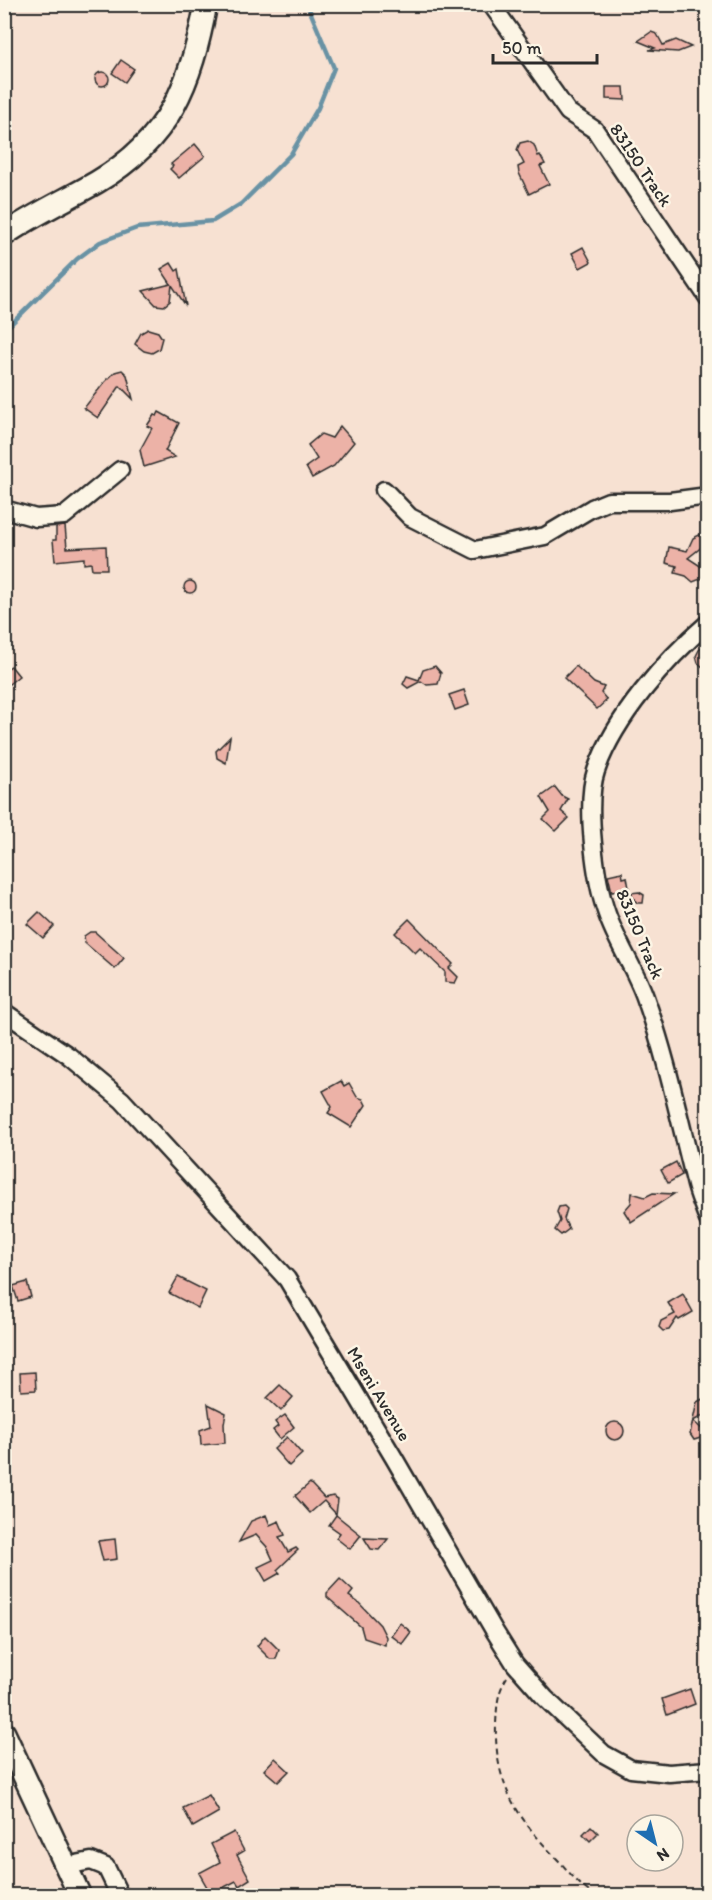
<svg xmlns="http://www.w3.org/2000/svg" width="712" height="1900" viewBox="0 0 712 1900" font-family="Itim,sans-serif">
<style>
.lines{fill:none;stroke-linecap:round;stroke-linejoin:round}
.stream{stroke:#6992a4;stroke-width:4.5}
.building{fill:#ecb2a7;stroke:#2b2b2b;stroke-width:1.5}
.minor-casing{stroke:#2b2b2b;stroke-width:21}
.major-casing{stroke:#2b2b2b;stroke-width:26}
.path{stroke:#2b2b2b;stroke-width:2;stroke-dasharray:6 4.5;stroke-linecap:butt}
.minor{stroke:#fcf5e5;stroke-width:16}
.major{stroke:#fcf5e5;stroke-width:21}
.labels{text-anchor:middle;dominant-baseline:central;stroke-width:5;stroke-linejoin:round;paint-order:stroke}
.street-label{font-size:18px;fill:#2b2b2b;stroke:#fcf5e5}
</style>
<rect width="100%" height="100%" fill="#f7e1d2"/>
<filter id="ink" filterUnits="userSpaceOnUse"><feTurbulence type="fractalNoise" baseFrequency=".0167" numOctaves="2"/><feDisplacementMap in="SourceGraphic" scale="12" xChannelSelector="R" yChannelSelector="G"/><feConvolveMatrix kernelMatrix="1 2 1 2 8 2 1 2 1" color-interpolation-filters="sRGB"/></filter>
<g filter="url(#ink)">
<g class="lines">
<path class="stream" d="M4 340 8 327 77 259 100 242 137 228 213 221 241 204 291 154 318 108 334 68 307 4"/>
</g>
<g class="building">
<path d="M651 32 657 34 663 45 676 40 691 47 678 52 649 50 655 48 638 41Z"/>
<path d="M121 60 134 69 125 82 112 73Z"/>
<circle cx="102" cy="79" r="7"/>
<path d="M606 87H624L625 100 606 99Z"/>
<path d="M528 141 534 145 538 156 540 155 545 164 540 166 549 184 529 194 519 173 518 167 524 164 517 150 520 143Z"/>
<path d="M195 144 205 156 179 178 170 169 173 166 171 164Z"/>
<path d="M583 247 591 262 580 268 572 253Z"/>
<path d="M171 263 176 271 179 269 186 306 172 285 170 301 164 306 156 305 143 291 171 284 161 269Z"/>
<path d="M148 329 158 332 162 338 159 349 152 353 144 351 135 344 141 333Z"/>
<path d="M122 370 127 375 133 399 120 386 98 418 84 408 104 383 115 372Z"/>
<path d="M159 412 179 423 165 451 175 457 144 467 140 450 152 428 147 426 154 415 157 416Z"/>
<path d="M340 426 354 442 334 466 312 478 306 467 317 459 308 445 321 434 332 438Z"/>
<path d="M65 526 67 548 106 546 107 569H92L91 563 84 564V558L55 561 53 540H56V527Z"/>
<path d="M708 531 703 546 688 558 702 567 703 578 693 582 686 576 675 573 677 566 666 563 669 547 687 551 693 538Z"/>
<circle cx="190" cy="587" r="6"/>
<path d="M708 644V671L698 663 696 656 699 650Z"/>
<path d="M11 666 19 676 4 688V671Z"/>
<path d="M435 666 441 673 438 684 427 685 421 681 408 688 403 684 407 676 419 680 423 670Z"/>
<path d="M576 666 594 683 604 687 601 693 607 700 597 709 564 678Z"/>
<path d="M464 690 469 705 455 710 449 695Z"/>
<path d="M230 737 226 763 217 758 216 751Z"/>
<path d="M555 787 562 796 568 799 561 811 569 818 556 831 543 819 550 812 541 797Z"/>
<path d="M622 872 623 878 627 877 629 888 612 892 608 875Z"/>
<path d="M639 892 644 895 643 903H637L630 893Z"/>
<path d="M39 912 54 926 43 938 27 924Z"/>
<path d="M409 919 453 964 449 968 458 977 455 983 445 982V972L420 948 415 953 395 933Z"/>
<path d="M90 932H95L124 958 115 969 85 943 84 936Z"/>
<path d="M341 1081 344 1086 349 1083 357 1097 363 1099 366 1105 351 1127 328 1113 332 1107 323 1091Z"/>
<path d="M676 1162 682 1175 668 1183 661 1170Z"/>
<path d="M632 1193 645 1197 653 1193 674 1194 631 1222 624 1211 631 1203Z"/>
<path d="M564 1206 567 1209 564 1219 569 1229 561 1235 555 1230 560 1221 557 1212 559 1207Z"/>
<path d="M178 1277 206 1291 198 1308 169 1293Z"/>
<path d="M27 1282 31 1297 18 1301 13 1286Z"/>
<path d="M683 1294 693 1312 679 1320 677 1318 669 1330 663 1331 659 1327 661 1321 675 1314 668 1303Z"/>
<path d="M35 1372 36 1390 21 1391 20 1373Z"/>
<path d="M280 1385 293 1397 281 1411 267 1398Z"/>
<path d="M708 1396V1413L693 1421 703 1430 704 1437 694 1440 690 1434 697 1402Z"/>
<path d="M208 1404 226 1413 224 1424 225 1443 201 1445 200 1430 211 1426Z"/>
<path d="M285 1415 294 1427 280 1439 273 1430 278 1426 275 1422Z"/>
<circle cx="615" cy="1431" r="9"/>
<path d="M287 1437 302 1454 289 1466 274 1449Z"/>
<path d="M310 1483 324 1498 333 1496 338 1499 336 1514 324 1501 310 1513 295 1496Z"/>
<path d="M266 1515 270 1525 279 1521 285 1535 279 1537 288 1552 296 1548 298 1550 277 1570 280 1573 266 1581 258 1567 273 1560 267 1547 256 1535 239 1542 251 1521Z"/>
<path d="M336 1515 361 1535 350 1549 336 1538 340 1533 329 1525Z"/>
<path d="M364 1538 388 1539 379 1550 371 1549Z"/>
<path d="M115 1539 117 1559 103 1561 98 1541Z"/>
<path d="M340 1579 353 1591 349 1596 359 1603 380 1625 386 1637 385 1645 364 1638 361 1627 327 1597V1593Z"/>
<path d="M400 1623 411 1632 402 1644 391 1635Z"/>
<path d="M265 1636 279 1650 276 1659H270L257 1646Z"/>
<path d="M690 1689 695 1704 667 1715 662 1699Z"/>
<path d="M275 1758 289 1771 278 1782 264 1770Z"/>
<path d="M209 1795 219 1812 193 1827 183 1808Z"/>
<path d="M591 1826 598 1833 590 1841 583 1834Z"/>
<path d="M234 1832 244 1851 237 1855 250 1879 239 1886 236 1881 211 1894 199 1873 220 1862 211 1844Z"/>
</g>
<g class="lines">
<g class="minor-casing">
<g id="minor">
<path d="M491 4 568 112 595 130 708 298"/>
<path d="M384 490 410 517 475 550 545 536 592 508 609 501H670L708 496"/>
<path d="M4 509 36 518 64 516 120 470"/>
<path d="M708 623C666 659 614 718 596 771 585 803 595 881 607 914 617 943 635 969 645 997 667 1058 679 1119 695 1181 698 1195 704 1207 708 1220"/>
<path d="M4 1012 69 1056 122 1100 287 1279 394 1458 495 1632 515 1664 545 1698 604 1754 631 1769 669 1773 708 1770"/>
<path d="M66 1866 91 1861 106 1867 120 1896"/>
</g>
</g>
<g class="major-casing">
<g id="major">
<path d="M4 235C34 214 66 200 97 182 170 139 191 84 206 4"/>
<path d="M4 1733 80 1896"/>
</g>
</g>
<path class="path" d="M507 1677C497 1693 497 1706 496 1724 494 1785 518 1819 559 1861 570 1873 581 1888 596 1896"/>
<use href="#minor" class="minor"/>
<use href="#major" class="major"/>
</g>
</g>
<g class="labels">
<g class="street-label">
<text transform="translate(641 165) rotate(56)">83150 Track</text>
<text transform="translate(640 934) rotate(67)">83150 Track</text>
<text transform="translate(379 1394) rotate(59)">Mseni Avenue</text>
</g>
</g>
<rect width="712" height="1900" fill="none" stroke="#fcf5e5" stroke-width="24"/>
<rect x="12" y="12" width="688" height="1876" fill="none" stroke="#2b2b2b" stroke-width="2" filter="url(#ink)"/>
<g transform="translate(655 1843) rotate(145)"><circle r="28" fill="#fcf5e5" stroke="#a8a49b" stroke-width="1.5"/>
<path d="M0-4.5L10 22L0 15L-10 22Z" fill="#1f6fb2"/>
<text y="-9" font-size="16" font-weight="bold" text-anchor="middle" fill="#2b2b2b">N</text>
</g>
<path d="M493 54v9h104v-9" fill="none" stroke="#2b2b2b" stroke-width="3"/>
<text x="502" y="54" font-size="18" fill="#2b2b2b" stroke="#fcf5e5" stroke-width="4.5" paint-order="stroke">50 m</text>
</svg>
